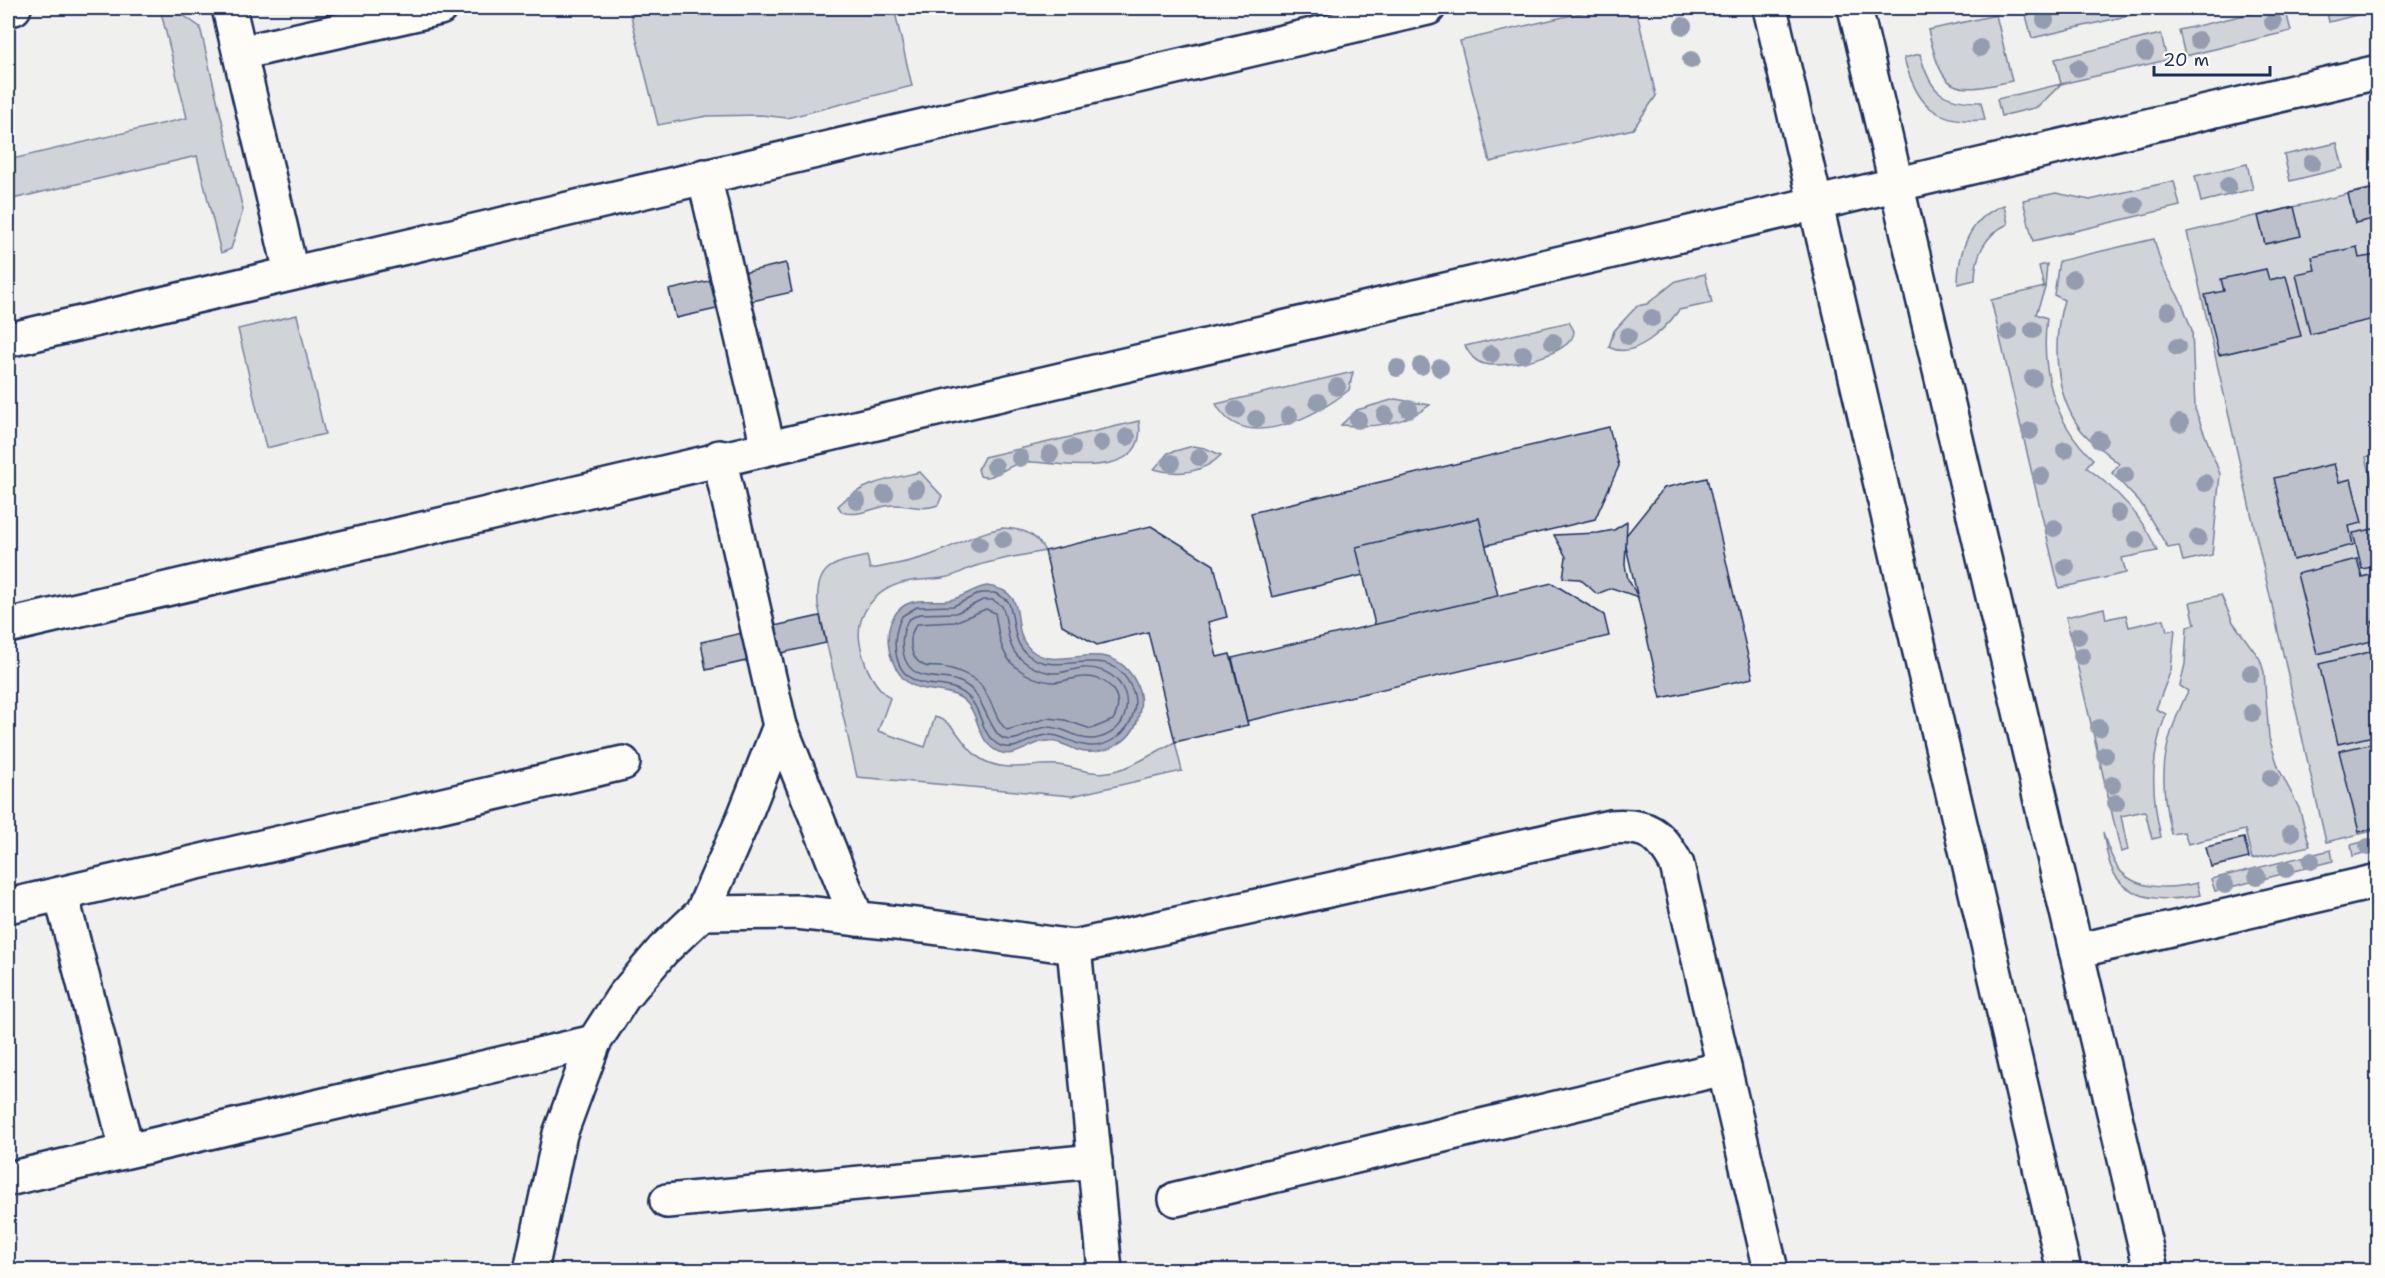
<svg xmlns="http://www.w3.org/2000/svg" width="2385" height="1278" viewBox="0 0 2385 1278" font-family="'Shantell Sans',sans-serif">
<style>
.green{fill:#d0d3d8;stroke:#76819b;stroke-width:1.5}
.water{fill:#a7adbd;stroke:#6f7b97;stroke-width:1.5}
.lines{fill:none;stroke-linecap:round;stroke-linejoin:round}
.shore{stroke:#536184;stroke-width:1.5}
.building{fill:#bbc0ca;stroke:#1b2f5e;stroke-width:1.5}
.street-casing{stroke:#1b2f5e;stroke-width:38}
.secondary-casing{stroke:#1b2f5e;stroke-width:38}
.street{stroke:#fdfcf7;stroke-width:33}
.secondary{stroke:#fdfcf7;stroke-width:33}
.tree{fill:#949caf}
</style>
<rect width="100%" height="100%" fill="#f0f0ee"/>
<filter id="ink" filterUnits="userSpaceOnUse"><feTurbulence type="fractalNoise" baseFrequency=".0167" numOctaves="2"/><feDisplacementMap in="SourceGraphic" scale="12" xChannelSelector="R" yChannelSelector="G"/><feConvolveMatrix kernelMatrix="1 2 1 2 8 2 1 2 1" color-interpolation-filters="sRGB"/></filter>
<g filter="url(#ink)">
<g class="green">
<path d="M160 8H173L200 27 243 210 231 249 221 253 197 156 8 200V160L187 118Z"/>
<path d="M629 8H894L912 86 787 118 761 115 707 116 658 125Z"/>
<path d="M1602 8H1636L1656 96 1633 129 1490 162 1460 41Z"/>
<path d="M2024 8H2161L2032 38Z"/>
<path d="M2275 8H2285L2291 31 2185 56 2179 30Z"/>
<path d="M2326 8H2377V10L2329 22Z"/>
<path d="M1996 15 2012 81C1950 95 1943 92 1928 30Z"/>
<path d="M2161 34 2167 60 2061 84 2038 107 2001 116 1997 99 2061 84 2055 59Z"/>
<path d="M1920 54C1930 92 1941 102 1981 102L1985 120C1934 124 1916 104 1904 58Z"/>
<path d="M2337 143 2343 168 2290 181 2284 155Z"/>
<path d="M2247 164 2253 189 2201 202 2195 176Z"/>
<path d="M2174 181 2180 206 2033 241 2023 200 2056 193 2090 200Z"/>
<path d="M2377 187 2378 454 2366 457 2378 504 2377 830 2326 842 2187 232Z"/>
<path d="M2004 205 2008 224C1985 234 1975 256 1975 280L1958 284C1958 251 1970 217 2004 205Z"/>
<path d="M2154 239 2162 267 2182 303 2192 331 2195 409 2220 474 2212 555 2183 561 2179 546 2168 548 2142 505 2112 473 2119 464C2106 453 2092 443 2081 430 2054 394 2052 341 2064 300L2054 295 2059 261Z"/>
<path d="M2047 264 2045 288 2036 314 2047 318C2040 369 2054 423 2093 459L2086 467C2117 490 2142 515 2157 551L2122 558 2126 573 2059 588 1991 300 2044 287 2039 266Z"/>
<path d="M1705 274 1712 303 1679 310C1666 328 1634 361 1609 347L1614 331 1637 306 1647 304 1676 281Z"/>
<path d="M297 315 325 434 266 448 238 329Z"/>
<path d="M1569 322 1574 331C1574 355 1505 369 1485 364 1475 362 1470 355 1465 346Z"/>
<path d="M1353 372 1349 390C1317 416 1243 455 1216 404Z"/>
<path d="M1395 399 1430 405C1404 425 1373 428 1341 425L1357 410Z"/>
<path d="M1139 421C1149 483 1060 462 1027 462 1009 462 994 482 980 476L978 469 984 457Z"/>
<path d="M1193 446 1205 448 1221 455C1204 473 1177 476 1154 469L1168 453Z"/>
<path d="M920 472 942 496 938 505C922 511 910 505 895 505 876 505 860 518 842 512L838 506C861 483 889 479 920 472Z"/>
<path d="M1002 528C1022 529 1035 532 1045 551 1021 556 996 559 973 567 964 570 957 575 948 577 936 580 923 579 911 581 878 586 852 613 861 648 865 668 873 685 890 698L878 731 925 747 935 717C958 723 962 748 981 759 1006 774 1031 763 1058 765 1075 767 1091 775 1108 772 1132 769 1154 752 1175 742L1182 771 1072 796 857 777 818 605C815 565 834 563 867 556L870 569C891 565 913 562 933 554 960 544 972 534 1002 528Z"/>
<path d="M2221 595 2233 622 2260 659 2264 672 2269 738 2279 769 2299 808 2310 846 2252 859 2245 830 2188 844 2184 832 2171 834C2158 777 2162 744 2188 691L2180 686 2185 664 2187 627 2195 624 2190 602Z"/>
<path d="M2104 608 2106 619 2126 615 2129 627 2164 619 2167 631 2175 629 2171 670 2156 709 2166 714C2150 756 2151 794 2161 837L2152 839 2145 811 2121 816 2128 850 2121 852 2066 617Z"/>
<path d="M2103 833C2107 845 2111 858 2118 868 2135 891 2172 889 2197 883L2200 895C2173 901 2136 903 2117 878 2108 866 2106 847 2103 833Z"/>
<path d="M2377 838V849L2353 856 2351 845Z"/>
<path d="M2331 850 2333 861 2215 891 2211 879Z"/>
</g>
<path class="water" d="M987 586C1034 592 1006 629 1031 650 1060 675 1106 632 1134 679 1140 689 1142 702 1139 714 1137 725 1131 736 1120 743 1109 751 1090 755 1077 750 1067 746 1057 740 1047 741 1030 742 1017 759 999 752 975 742 981 711 961 698 944 687 921 694 906 681 886 663 879 622 905 605 918 597 934 603 949 600 963 598 973 588 987 586Z"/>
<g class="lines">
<g class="shore">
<path d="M981 593H995L1008 601C1016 619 1011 642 1028 655 1059 680 1107 639 1130 685 1134 692 1136 702 1134 711 1129 734 1106 750 1083 745 1071 743 1061 734 1048 735 1032 735 1018 752 1001 746 980 738 983 708 966 695 951 683 935 687 919 682 891 673 891 636 902 616L917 607 953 606Z"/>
<path d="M983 600H993L1002 606C1010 624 1004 646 1022 660 1030 667 1041 671 1051 673 1062 674 1072 669 1083 668 1111 666 1134 689 1124 717 1119 732 1099 742 1083 738 1071 734 1061 727 1048 727 1033 727 1020 743 1005 739 992 736 984 702 973 691 958 675 940 680 922 675 899 668 899 637 908 620L919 614 956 613Z"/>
<path d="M986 609 995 613C999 633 999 654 1017 668 1027 676 1039 681 1052 682 1063 683 1073 677 1084 677 1109 676 1126 697 1113 720L1091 729 1065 720 1048 718 1007 730C995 721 992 697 979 683 970 675 953 668 941 667 935 666 928 668 923 665 908 657 908 635 917 624L955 622Z"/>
</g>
</g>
<g class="building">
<path d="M2378 188V218L2355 223 2348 194Z"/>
<path d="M2294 207 2301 236 2265 244 2258 216Z"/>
<path d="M2357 247 2359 258 2377 255 2378 318 2310 334 2296 274 2315 270 2312 257Z"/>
<path d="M786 263 792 292 676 318 669 290Z"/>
<path d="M2266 269 2269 280 2286 276 2301 336 2219 355 2205 295 2224 291 2221 279Z"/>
<path d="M1609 427 1619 466 1595 519 1272 597 1251 513Z"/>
<path d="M2334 464 2339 482 2351 479 2362 523 2349 526 2353 545 2293 560 2274 478Z"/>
<path d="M1707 478 1753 678 1661 698 1624 538 1664 488Z"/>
<path d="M1479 518 1504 620 1381 649 1356 547Z"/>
<path d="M1627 522 1625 565 1628 579 1638 597 1612 588 1597 594 1580 579 1563 578 1566 557 1554 535 1598 533 1614 530Z"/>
<path d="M1151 526 1214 565 1227 617 1208 622 1217 657 1230 654 1248 725 1175 742 1148 632 1097 645 1062 625 1045 551Z"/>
<path d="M2378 528V566L2362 569 2353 533Z"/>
<path d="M2357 559 2362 577 2374 574 2378 590V620L2372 621 2376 640 2317 654 2297 574Z"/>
<path d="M1552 583 1604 615 1609 636 1247 721 1232 658Z"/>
<path d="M820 616 826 643 706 670 701 642Z"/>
<path d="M2378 650V735L2338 744 2319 664Z"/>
<path d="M2378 742V828L2359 832 2339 751Z"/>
<path d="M2244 838 2249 858 2211 867 2206 847Z"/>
</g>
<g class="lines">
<g class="street-casing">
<g id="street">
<path d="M229 8 291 272"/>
<path d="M8 9 14 8"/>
<path d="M240 53 440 8"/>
<path d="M704 176 768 447"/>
<path d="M8 340 1428 8"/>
<path d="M780 726 857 919"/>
<path d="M61 894 127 1150"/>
<path d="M8 906 623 763"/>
<path d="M702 913 796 912 924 926 1074 947 1105 1270"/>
<path d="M1074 947 1610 827C1647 824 1660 833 1677 865L1771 1270"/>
<path d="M2076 951 2378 881"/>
<path d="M8 1179 594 1042"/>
<path d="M1176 1199 1724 1068"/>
<path d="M667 1201 1095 1161"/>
<path d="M531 1270 560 1134 594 1042 623 997 663 950 702 913 742 822 780 726 719 457"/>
</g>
</g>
<g class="secondary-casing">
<g id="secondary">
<path d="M1770 8 2064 1270"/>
<path d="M1855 8 2151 1270"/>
<path d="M8 626C797 439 1588 259 2378 72"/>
</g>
</g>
<use href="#street" class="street"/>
<use href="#secondary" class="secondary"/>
</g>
<g class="tree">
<circle cx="2045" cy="20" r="9"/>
<circle cx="2273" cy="22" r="9"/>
<circle cx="1683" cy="26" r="9"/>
<circle cx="2198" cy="40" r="9"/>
<circle cx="1980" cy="48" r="9"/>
<circle cx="2145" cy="52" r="9"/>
<circle cx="1691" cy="60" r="9"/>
<circle cx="2078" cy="68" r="9"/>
<circle cx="2312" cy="163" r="9"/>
<circle cx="2228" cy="186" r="9"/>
<circle cx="2135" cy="205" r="9"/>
<circle cx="2073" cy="279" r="9"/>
<circle cx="2168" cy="311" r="9"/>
<circle cx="1652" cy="318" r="9"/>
<circle cx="2033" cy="330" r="9"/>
<circle cx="2009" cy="332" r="9"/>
<circle cx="1628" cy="336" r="9"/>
<circle cx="1553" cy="342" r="9"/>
<circle cx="2177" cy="347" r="9"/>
<circle cx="1491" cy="354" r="9"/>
<circle cx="1523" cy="354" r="9"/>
<circle cx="1421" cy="366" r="9"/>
<circle cx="1397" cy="368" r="9"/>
<circle cx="1440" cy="368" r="9"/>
<circle cx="2033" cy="378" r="9"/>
<circle cx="1337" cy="387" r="9"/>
<circle cx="1318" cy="402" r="9"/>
<circle cx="1409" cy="409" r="9"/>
<circle cx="1236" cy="410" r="9"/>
<circle cx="1385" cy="415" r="9"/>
<circle cx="1289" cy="416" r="9"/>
<circle cx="1256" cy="419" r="9"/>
<circle cx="1358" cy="420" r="9"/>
<circle cx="2180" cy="423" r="9"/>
<circle cx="2030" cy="431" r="9"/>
<circle cx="1127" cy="437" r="9"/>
<circle cx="2099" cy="440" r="9"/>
<circle cx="1101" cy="443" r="9"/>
<circle cx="1072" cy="448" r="9"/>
<circle cx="2065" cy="450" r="9"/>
<circle cx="1050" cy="454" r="9"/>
<circle cx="1199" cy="457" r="9"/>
<circle cx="1020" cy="458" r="9"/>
<circle cx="1171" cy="463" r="9"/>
<circle cx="995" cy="466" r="9"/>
<circle cx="2125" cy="475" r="9"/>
<circle cx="2041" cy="476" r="9"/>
<circle cx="2205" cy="483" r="9"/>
<circle cx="916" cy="489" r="9"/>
<circle cx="885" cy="494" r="9"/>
<circle cx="857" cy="501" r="9"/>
<circle cx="2118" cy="513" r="9"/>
<circle cx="2054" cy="528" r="9"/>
<circle cx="2198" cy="538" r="9"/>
<circle cx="1003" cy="540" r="9"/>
<circle cx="2136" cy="540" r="9"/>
<circle cx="979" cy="544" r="9"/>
<circle cx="2066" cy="567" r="9"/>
<circle cx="2078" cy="636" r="9"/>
<circle cx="2082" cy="656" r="9"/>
<circle cx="2251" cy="673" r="9"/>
<circle cx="2252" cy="713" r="9"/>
<circle cx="2099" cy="728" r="9"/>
<circle cx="2105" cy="755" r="9"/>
<circle cx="2271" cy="778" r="9"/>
<circle cx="2112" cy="785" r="9"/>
<circle cx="2116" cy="803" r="9"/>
<circle cx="2291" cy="833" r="9"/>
<circle cx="2368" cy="847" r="9"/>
<circle cx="2311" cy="861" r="9"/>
<circle cx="2286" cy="869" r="9"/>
<circle cx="2257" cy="876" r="9"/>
<circle cx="2225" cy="885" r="9"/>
</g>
</g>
<rect width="2385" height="1278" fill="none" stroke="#fdfcf7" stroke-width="30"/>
<rect x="15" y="15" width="2355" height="1248" fill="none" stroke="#1b2f5e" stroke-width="2" filter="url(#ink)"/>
<path d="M2154 66v9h116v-9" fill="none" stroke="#1b2f5e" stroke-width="3"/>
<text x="2163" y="66" font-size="18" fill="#1b2f5e" stroke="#fdfcf7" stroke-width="4.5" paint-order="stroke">20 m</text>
</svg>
